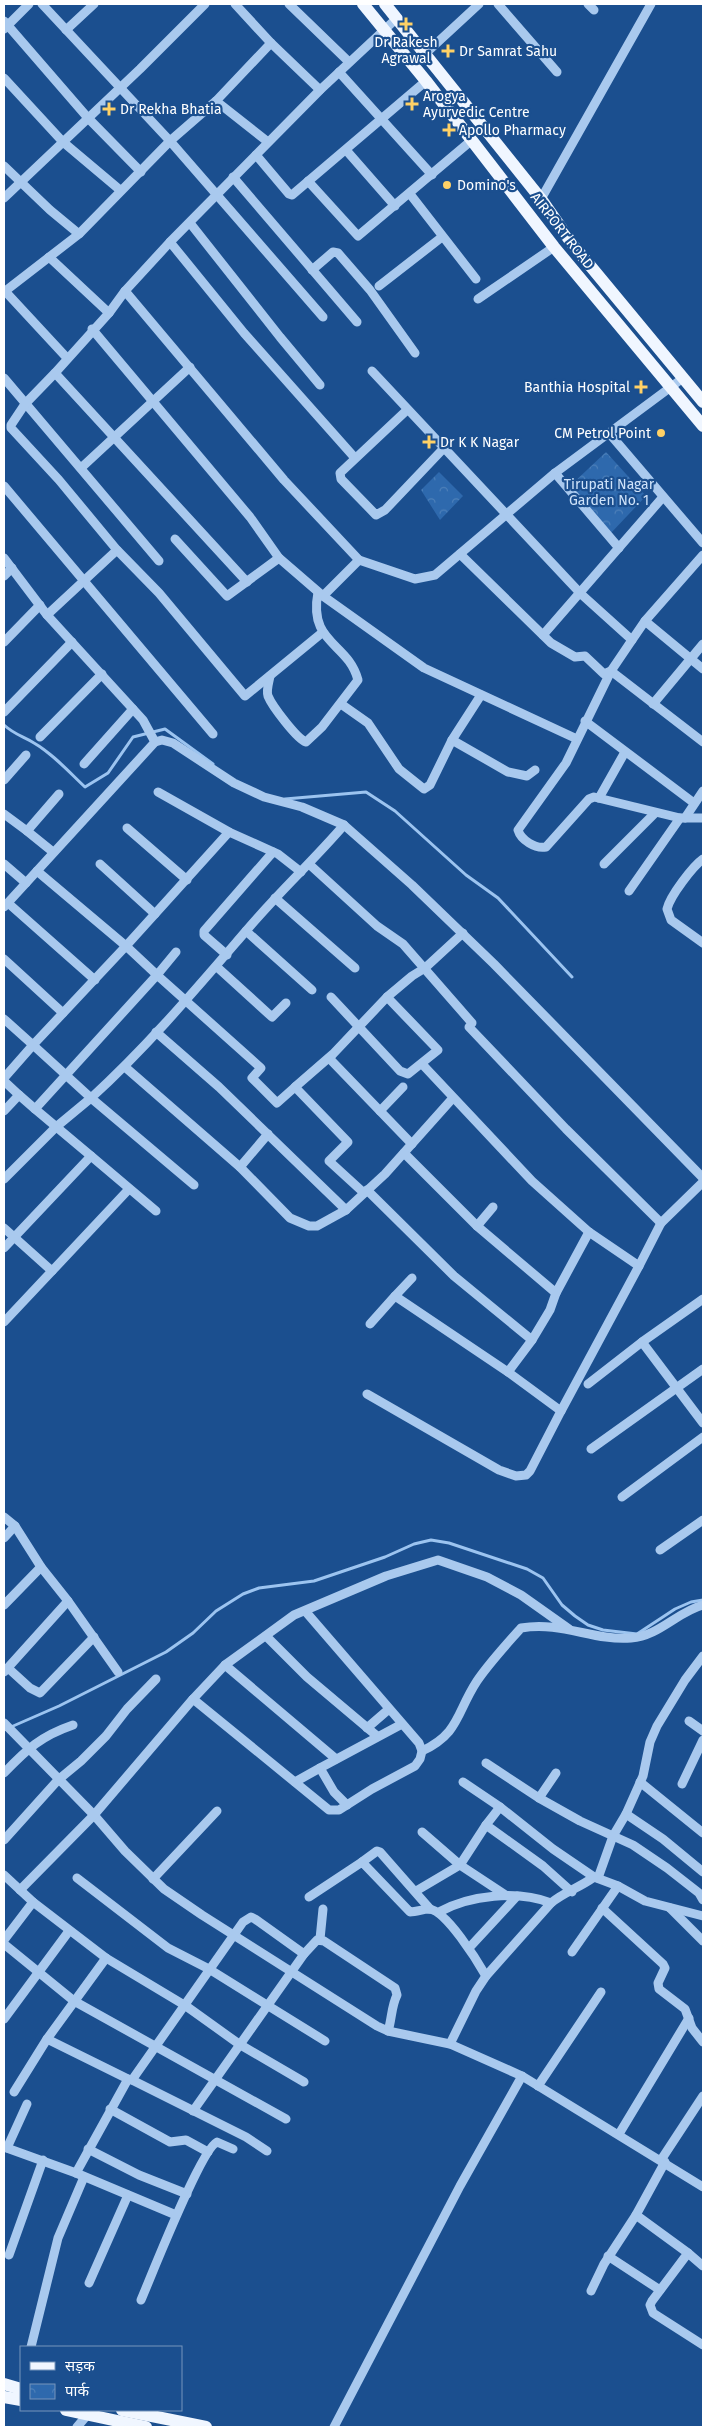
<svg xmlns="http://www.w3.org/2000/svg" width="707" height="2431" viewBox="0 0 707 2431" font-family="'Fira Sans','Noto Sans Devanagari',sans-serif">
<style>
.park{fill:url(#park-crowns)}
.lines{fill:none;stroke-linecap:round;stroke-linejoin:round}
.stream{stroke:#9cc4f0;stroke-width:3}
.minor{stroke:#a9c9ee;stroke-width:9}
.major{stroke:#f0f6ff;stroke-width:12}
.poi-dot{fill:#ffd166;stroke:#1b4f8f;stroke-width:2}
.labels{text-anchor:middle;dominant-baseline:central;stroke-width:4.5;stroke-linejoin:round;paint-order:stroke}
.poi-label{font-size:14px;fill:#fff;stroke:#1b4f8f;text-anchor:start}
.street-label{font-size:14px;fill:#fff;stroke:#1b4f8f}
.park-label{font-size:14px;fill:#cfe3fa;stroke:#1b4f8f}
</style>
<defs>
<pattern id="park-crowns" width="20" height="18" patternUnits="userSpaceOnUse" patternTransform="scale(1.25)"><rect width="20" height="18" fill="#2e69ad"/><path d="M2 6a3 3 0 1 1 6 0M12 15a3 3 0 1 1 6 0" fill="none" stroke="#4d80b9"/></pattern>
</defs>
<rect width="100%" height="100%" fill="#1b4f8f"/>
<g class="park">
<path d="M606 452 646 496 610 534 570 486Z"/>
<path d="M439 472 463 496 440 520 421 490Z"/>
</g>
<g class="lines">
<g class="stream">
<path d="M4 725C15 735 23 736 34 743 53 754 69 772 85 787L108 773 133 737 165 729 213 764"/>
<path d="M285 799 366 792 395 811 466 875 498 898 572 977"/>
<path d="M4 1730 59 1706 166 1652 193 1633 216 1611 243 1594 259 1588 314 1581 385 1557 414 1544 431 1540 449 1543 527 1569 543 1578 562 1605 575 1616 588 1625 603 1630 637 1634 675 1609 691 1602 703 1600"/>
</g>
<g class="minor">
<path d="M42 4 170 141 323 317"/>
<path d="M235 4 271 43 320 90"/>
<path d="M289 4 349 62"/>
<path d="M498 4 557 72"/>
<path d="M588 4 594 10"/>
<path d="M4 21 88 118 141 172"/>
<path d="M4 29 29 4"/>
<path d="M66 30 94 4"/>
<path d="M426 53 479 4"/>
<path d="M339 72 432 175"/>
<path d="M4 78 63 142 120 190"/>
<path d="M216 101 268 142"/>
<path d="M346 150 395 206"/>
<path d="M256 155 289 194 292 195 426 81"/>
<path d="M4 166 50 210 79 234"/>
<path d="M233 177 357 322"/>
<path d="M308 181 358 236 472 140"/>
<path d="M410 194 476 279"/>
<path d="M4 198 140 69 205 4"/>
<path d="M541 199 651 4"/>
<path d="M190 223 280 337 320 385"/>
<path d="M170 242 244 333 355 458"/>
<path d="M49 257 109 313"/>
<path d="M312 270 333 252 338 253 370 290 415 353"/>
<path d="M379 286 442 237"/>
<path d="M4 290 67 358"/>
<path d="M125 291 284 480 359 560 415 579 435 575 555 473 683 378"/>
<path d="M4 292 79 234 170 141 216 101 271 43"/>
<path d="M478 299 554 247"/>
<path d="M92 329 250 517 279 558 323 596 424 668 577 739"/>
<path d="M372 371 581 594 632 640"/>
<path d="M55 373 247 582"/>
<path d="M4 378 159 561"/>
<path d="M407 410 340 473 341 479 376 515 385 510 443 449"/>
<path d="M609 433 703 543"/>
<path d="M81 468 190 367"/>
<path d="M555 473 619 548"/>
<path d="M4 486 213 734"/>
<path d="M175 539 227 596 279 558"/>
<path d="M460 554 551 643 575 657 585 656 604 674 611 671 703 742"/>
<path d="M703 555 645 621 632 640 611 671 566 763 518 830C521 840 535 849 546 847L589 799 594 797 680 818H703"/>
<path d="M4 558 47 615 143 720 155 742 4 907"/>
<path d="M4 576 12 568"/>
<path d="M323 596 359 560"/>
<path d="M47 615 117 550"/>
<path d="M645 621 703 669"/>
<path d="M323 632 245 696 159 593 117 550 59 480 11 428V425L25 404 55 373 109 313 125 291 170 242 320 90 397 18"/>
<path d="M543 635 663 497"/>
<path d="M4 642 40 605"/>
<path d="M270 676C269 682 266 690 268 696 272 706 297 739 306 742L322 727 358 680C348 642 308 644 318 592"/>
<path d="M341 704 368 723 399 769 424 789 430 785 452 740 481 695"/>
<path d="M653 704 703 644"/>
<path d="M4 712 72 642"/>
<path d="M585 721 694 803"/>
<path d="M40 737 102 674"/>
<path d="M452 740 508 772 527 776 535 770"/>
<path d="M155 742 162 740 173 743 234 783 264 797 302 807 344 825 412 885 494 964 703 1178"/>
<path d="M84 764 133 709"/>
<path d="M4 780 26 755"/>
<path d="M158 792 229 832"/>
<path d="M599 798 625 752"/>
<path d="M4 814 27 831"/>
<path d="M685 818 703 791"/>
<path d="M127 828 187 880"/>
<path d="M53 852 27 831 59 794"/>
<path d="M703 859C693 866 670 896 667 909L671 920 703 943"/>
<path d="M4 864 26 883"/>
<path d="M100 864 155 914"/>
<path d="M309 864 377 926 403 944 472 1023"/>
<path d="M604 864 655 813"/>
<path d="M629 891 680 818"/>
<path d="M275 898 355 968"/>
<path d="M8 903 95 980"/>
<path d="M246 931 312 990"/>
<path d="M176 952 157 975 126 946 229 832 278 854 301 872"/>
<path d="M227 955 204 935V931L273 852"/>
<path d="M4 959 63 1013"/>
<path d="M217 967 272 1017 286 1003"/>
<path d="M331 997 400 1071 408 1074 438 1050 387 997"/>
<path d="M4 1019 33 1045 126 946 37 871"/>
<path d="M469 1027 566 1129 661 1223"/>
<path d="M156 1032 219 1087 346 1210"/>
<path d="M329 1058 412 1144"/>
<path d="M422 1064 532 1181 589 1232 639 1266 661 1223 703 1182"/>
<path d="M125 1067 240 1167 290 1218 309 1226H317L346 1210 385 1174 452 1099"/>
<path d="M4 1078 33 1045 91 1098 56 1127 4 1179"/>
<path d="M4 1081 19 1095"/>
<path d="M295 1087 333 1054 387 997 412 976 425 968 463 933"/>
<path d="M4 1111 19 1095 35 1109 157 975 261 1068 252 1078 277 1103 295 1087 348 1142 329 1161 364 1193"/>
<path d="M380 1111 403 1087"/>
<path d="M404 1153 477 1226"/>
<path d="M91 1156 156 1211"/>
<path d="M240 1167 268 1134"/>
<path d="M194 1185 91 1098C147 1047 196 989 246 931 277 894 313 861 344 825"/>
<path d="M367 1190 454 1276 532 1340 550 1310 556 1293"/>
<path d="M493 1207 477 1226 556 1293 589 1232"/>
<path d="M4 1228 52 1271 129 1189"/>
<path d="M4 1248 91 1156 35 1109"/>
<path d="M412 1278 395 1296 508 1372 532 1340"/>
<path d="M4 1322 52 1271"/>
<path d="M370 1324 395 1296"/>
<path d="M642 1342 703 1423"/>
<path d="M508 1372 561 1411 639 1266"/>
<path d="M588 1384 642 1342 703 1299"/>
<path d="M367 1394 499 1470 516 1476 526 1475 530 1471 561 1411"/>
<path d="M591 1449 703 1369"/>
<path d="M622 1497 703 1437"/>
<path d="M4 1517 15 1526 41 1567 68 1601 118 1672"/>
<path d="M4 1538 15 1526"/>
<path d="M660 1550 703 1520"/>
<path d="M4 1605 41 1567"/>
<path d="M266 1636 307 1677 377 1736"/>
<path d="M225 1665 336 1759"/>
<path d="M8 1668 30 1688 40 1693 94 1637"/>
<path d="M4 1672 68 1601"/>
<path d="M193 1699 329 1810H339L372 1789 415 1766 420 1759 422 1751 419 1743 306 1612"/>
<path d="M689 1721 703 1731"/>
<path d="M4 1723 94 1815 125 1851 164 1889 202 1915 377 2026 388 2031 450 2044 522 2076 703 2187"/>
<path d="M367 1728 389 1709"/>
<path d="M422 1751C460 1733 456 1713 477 1681 490 1662 506 1645 521 1628 562 1621 593 1641 631 1638 659 1636 677 1612 703 1605"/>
<path d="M486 1763 539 1798 580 1821 633 1845 667 1868 699 1893 703 1900"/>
<path d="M4 1773C27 1749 41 1736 73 1725"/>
<path d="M295 1782 320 1768"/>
<path d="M463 1782 500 1807"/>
<path d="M640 1782 703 1833"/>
<path d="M682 1784 703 1740"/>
<path d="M539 1798 556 1773"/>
<path d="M347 1805 334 1792 320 1768 402 1724"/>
<path d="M626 1814 663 1839 703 1872"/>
<path d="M422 1832 460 1865 486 1825"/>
<path d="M4 1840 58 1780 81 1761 106 1736 127 1709 156 1679"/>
<path d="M362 1862 377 1851 380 1852 430 1909"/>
<path d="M4 1875 33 1902 106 1958 186 2006 239 2044 304 2082"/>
<path d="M77 1878 168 1948 209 1969 325 2041"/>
<path d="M598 1878 613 1836 626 1814 643 1776 650 1742 657 1726 685 1680 703 1656"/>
<path d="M153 1879 217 1811"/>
<path d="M20 1890 94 1815 193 1699 225 1665 294 1615 386 1576 438 1560 487 1577 521 1595 569 1629"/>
<path d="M416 1891 460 1865 507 1896"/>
<path d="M572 1892 543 1866 486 1825 500 1807 553 1849 594 1877"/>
<path d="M309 1897 362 1862 410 1912C417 1912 423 1909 429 1909 446 1910 478 1962 486 1976"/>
<path d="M602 1908 663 1964 665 1968 658 1983 659 1989 685 2009 692 2028 703 2042"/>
<path d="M670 1908 703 1941"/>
<path d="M439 1912C470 1895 517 1890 551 1903"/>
<path d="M320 1939 323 1909"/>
<path d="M4 1940 33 1902"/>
<path d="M4 1944 74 2001 286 2119"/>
<path d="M469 1948 517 1896"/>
<path d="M572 1952 618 1886"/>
<path d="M4 2019 69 1931"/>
<path d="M47 2039 128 2079"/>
<path d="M450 2044 476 1991 486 1976 551 1903C564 1892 579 1888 594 1877L618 1886 645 1901 703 1916"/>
<path d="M132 2080 246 2137 267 2151"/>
<path d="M538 2086 601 1992"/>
<path d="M14 2092 47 2039 106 1958"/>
<path d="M110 2109 170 2142 186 2140 208 2152"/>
<path d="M193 2111 304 1954 317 1940 324 1941 395 1988 397 1995C391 2007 392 2019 388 2031"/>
<path d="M619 2134 689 2018"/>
<path d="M4 2147 76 2173 176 2215"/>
<path d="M7 2148 27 2104"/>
<path d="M88 2149 139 2175 187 2194"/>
<path d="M661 2160 703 2096"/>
<path d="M76 2173 128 2079 132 2080 243 1922 251 1917 255 1919 304 1954"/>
<path d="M636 2215 688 2253 652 2301 650 2305 653 2313 703 2345"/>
<path d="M688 2253 703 2266"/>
<path d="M9 2255 43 2160"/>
<path d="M608 2256 660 2290"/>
<path d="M89 2283 128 2195"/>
<path d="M591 2291 604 2264 636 2215 665 2162"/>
<path d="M141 2300C151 2277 201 2149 217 2142L233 2149"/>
<path d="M31 2347 58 2238 84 2177"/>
<path d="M77 2427 88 2414"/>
<path d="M334 2427 460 2186 522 2076"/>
</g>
<g class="major">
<path d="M363 4 426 81 554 247 703 426"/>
<path d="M385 4 541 199 573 245 703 402"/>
<path d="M4 2384 21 2389"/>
<path d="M4 2397 21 2400"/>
<path d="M66 2410 146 2427"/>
<path d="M122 2410 206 2427"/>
</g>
</g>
<g class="poi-dot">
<path d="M403.5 16.5h5v5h5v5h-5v5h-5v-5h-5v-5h5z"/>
<path d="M445.5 43.5h5v5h5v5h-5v5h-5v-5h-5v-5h5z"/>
<path d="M409.5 96.5h5v5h5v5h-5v5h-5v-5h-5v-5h5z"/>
<path d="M106.5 101.5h5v5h5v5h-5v5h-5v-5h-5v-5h5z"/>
<path d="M446.5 122.5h5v5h5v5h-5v5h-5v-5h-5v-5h5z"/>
<circle cx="447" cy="185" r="5"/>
<path d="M638.5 379.5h5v5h5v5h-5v5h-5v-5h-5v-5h5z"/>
<circle cx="661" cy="433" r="5"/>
<path d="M426.5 434.5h5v5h5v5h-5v5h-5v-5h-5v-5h5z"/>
</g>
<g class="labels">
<g class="poi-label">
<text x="406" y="42" text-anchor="middle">Dr Rakesh<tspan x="406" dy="16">Agrawal</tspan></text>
<text x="459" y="51">Dr Samrat Sahu</text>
<text x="423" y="96">Arogya<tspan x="423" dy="16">Ayurvedic Centre</tspan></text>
<text x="120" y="109">Dr Rekha Bhatia</text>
<text x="459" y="130">Apollo Pharmacy</text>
<text x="457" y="185">Domino's</text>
<text x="630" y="387" text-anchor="end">Banthia Hospital</text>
<text x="651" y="433" text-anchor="end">CM Petrol Point</text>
<text x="440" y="442">Dr K K Nagar</text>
</g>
<g class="street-label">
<text transform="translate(562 231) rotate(52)">AIRPORT ROAD</text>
</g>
<g class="park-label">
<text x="609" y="484">Tirupati Nagar<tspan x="609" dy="16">Garden No. 1</tspan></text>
</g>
</g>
<rect width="707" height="2431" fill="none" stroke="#ffffff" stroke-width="10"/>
<rect x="20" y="2346" width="162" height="65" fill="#1b4f8f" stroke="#7695bc"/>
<rect x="30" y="2362" width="25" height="8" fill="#f0f6ff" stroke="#7695bc"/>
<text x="65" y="2371" font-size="15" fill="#ffffff">सड़क</text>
<rect x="30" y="2384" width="25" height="15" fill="url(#park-crowns)" stroke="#7695bc"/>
<text x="65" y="2396" font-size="15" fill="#ffffff">पार्क</text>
</svg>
